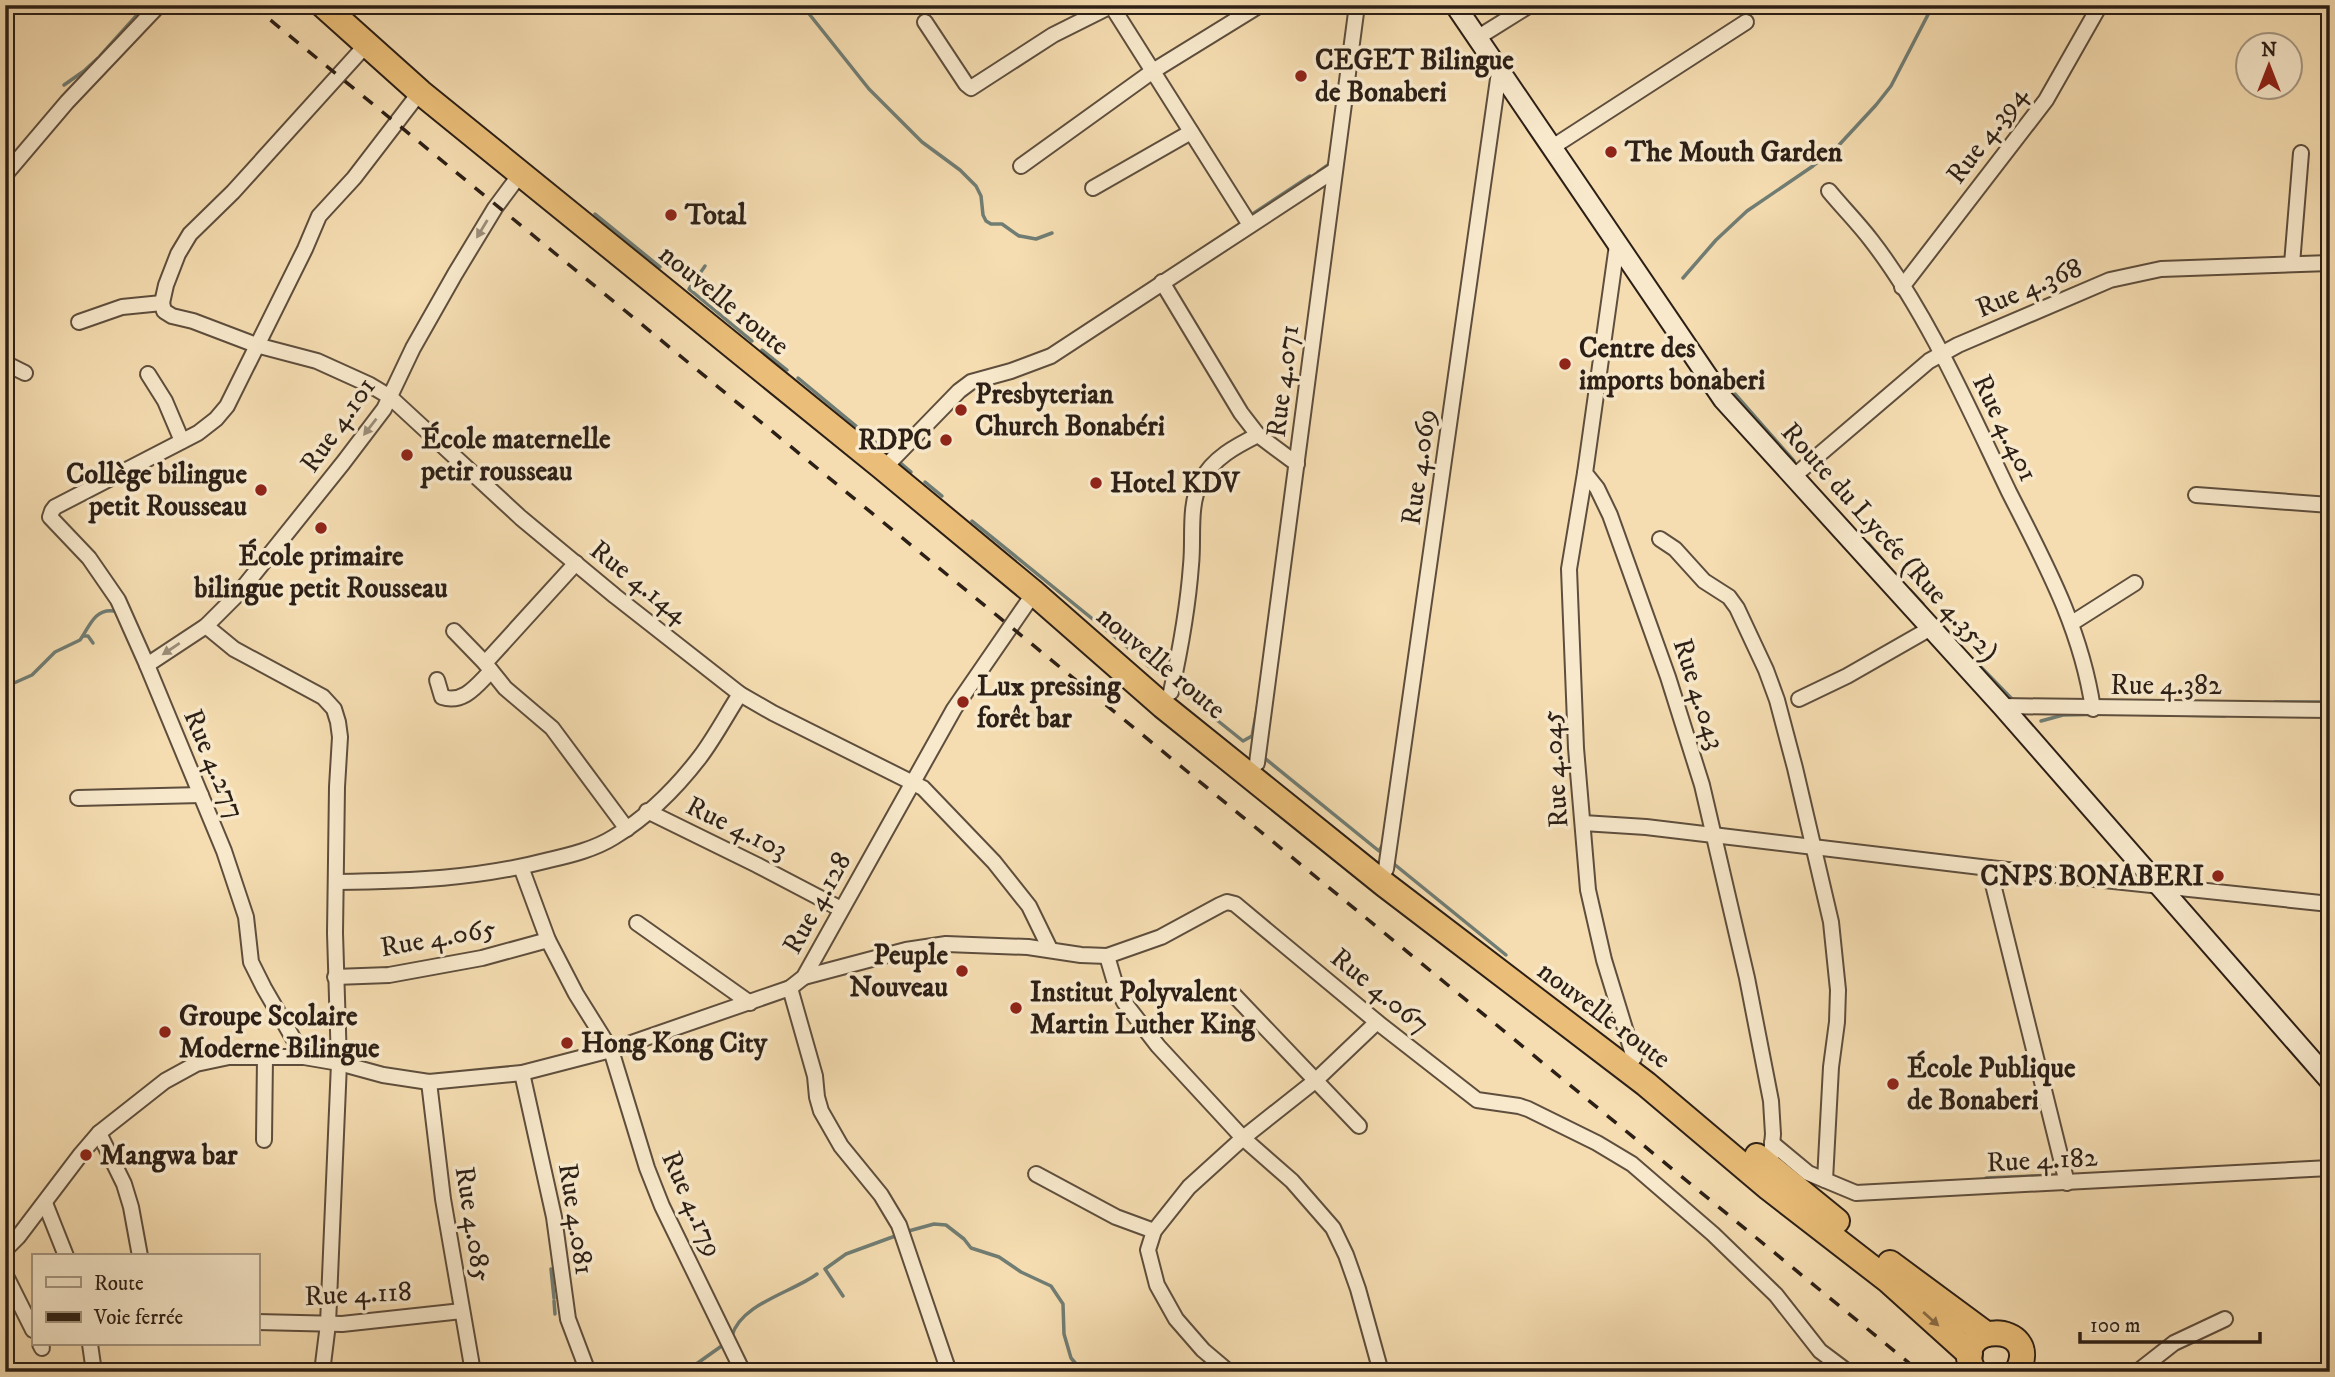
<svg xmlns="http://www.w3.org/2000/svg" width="2335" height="1377" viewBox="0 0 2335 1377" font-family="'IM FELL DW Pica',serif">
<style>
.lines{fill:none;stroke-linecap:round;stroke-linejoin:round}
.stream{stroke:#707d74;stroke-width:3.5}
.minor-casing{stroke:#5e4e3d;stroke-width:18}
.secondary-casing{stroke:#2c1f16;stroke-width:23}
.trunk-casing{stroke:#2c1f16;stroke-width:28}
.minor{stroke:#f8e9cc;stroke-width:14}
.secondary{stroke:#f8e9cc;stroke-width:19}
.trunk{stroke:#eabe78;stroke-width:24}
.rail{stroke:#2c1f16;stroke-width:3.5;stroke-dasharray:12 12;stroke-linecap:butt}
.oneway{fill:#9c8e7a}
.oneway2{fill:#8b6e47}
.poi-dot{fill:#8f2418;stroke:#f8e9cc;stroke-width:2.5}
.labels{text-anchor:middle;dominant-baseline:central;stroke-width:7;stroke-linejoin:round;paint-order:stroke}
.poi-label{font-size:28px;font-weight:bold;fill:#2c1f16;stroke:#f8e9cc;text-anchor:start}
.street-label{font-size:28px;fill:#2c1f16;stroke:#f8e9cc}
</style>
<rect width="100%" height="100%" fill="#f5ddb1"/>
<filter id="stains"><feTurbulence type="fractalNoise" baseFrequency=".00286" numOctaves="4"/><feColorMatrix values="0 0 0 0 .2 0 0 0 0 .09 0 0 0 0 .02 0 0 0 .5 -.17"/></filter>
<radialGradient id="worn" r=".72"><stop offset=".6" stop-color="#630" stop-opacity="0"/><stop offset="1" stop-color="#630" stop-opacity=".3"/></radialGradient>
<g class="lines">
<g class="stream">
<path d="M802 5 869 89 922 142 960 170 976 186 981 196 983 215 986 221 991 224H1002L1019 236"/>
<path d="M100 56 146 5"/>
<path d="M85 70 98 58"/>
<path d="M64 85 84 71"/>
<path d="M1318 172 1328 165 1331 160"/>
<path d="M1254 213 1310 176"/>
<path d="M595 214 660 267"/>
<path d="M1020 236 1036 239 1052 233"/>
<path d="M705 266 689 289 752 341"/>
<path d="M1683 278 1716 240 1747 211 1813 166 1839 145 1876 105 1891 86 1933 5"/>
<path d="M762 350 787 370"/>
<path d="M798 378 891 455"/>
<path d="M1735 394 1794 461"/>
<path d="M897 460 911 472"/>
<path d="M925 482 942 496"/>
<path d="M972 521 1132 651"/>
<path d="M1868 543 1895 574"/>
<path d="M1910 590 1923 604"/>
<path d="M1942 625 1953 638"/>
<path d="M83 636H88L93 643"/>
<path d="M1973 659 2013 700"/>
<path d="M1147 665 1165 678"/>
<path d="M14 683 32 675 55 652 80 640C89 628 94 608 114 611"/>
<path d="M1177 688 1243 741 1252 736 1258 704"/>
<path d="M2275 702H2329"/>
<path d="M2124 714 2225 716"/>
<path d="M2041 721 2063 715 2113 714"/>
<path d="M1262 756 1379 851 1383 844"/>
<path d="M1394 860V864L1506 955"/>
<path d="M1986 1178 2055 1175"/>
<path d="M905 1232 934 1224 946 1225 964 1239 971 1248 999 1257 1021 1272 1051 1286 1063 1304 1064 1334 1071 1358 1083 1372"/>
<path d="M551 1269 554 1298"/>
<path d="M843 1296 825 1269 846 1254 898 1235"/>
<path d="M554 1301 555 1314"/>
<path d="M732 1336C740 1304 793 1292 817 1274"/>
<path d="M685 1372 723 1345"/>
</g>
<g class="minor-casing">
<g id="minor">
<path d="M1111 5 1250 225"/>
<path d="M925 22 966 84 971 88 1053 35 1111 6"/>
<path d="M1477 38 1530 5"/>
<path d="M1551 148 1746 22"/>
<path d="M1021 166 1153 71 1260 5"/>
<path d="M5 175 67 102 159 5"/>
<path d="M1093 188 1191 132"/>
<path d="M1829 191C1843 208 1858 223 1871 240 1927 312 1969 409 2009 492 2045 563 2081 628 2093 709"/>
<path d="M1617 245 1585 473 1597 488 1610 515 1668 677 1702 785 1747 978 1771 1101 1773 1134 1770 1167"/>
<path d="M2292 264 2301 153"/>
<path d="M1162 282 1241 413 1258 435 1297 464"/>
<path d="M1902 287 2046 100 2100 5"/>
<path d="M162 303 164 311 172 316 193 321 256 345 317 361 370 385 390 397 521 518 615 596 740 694 773 713 923 788 994 862 1029 906 1050 949"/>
<path d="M162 303 166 285 178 254 190 234 233 192 366 45"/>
<path d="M79 322 122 307 162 303"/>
<path d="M5 363 25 373"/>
<path d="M148 374 165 401 182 441"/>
<path d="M892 460 959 391 971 382 1011 371 1051 356 1335 170"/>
<path d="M1585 473 1569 569 1576 748 1588 890 1604 960 1634 1058"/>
<path d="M1793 477 1929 361 1958 345 2110 280 2161 269 2330 263"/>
<path d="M2196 495 2330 505"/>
<path d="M1660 539 1675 549 1704 581 1729 597 1737 608 1766 670 1777 700 1795 768 1831 922 1838 990 1837 1022 1831 1067 1825 1180"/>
<path d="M2072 623 2135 583"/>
<path d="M206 626 234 649 323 697 334 709 338 722 340 737 337 787 335 933 339 1063 328 1324 322 1372"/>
<path d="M454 631 485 663 505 688 552 728 627 829"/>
<path d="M485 663 576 563"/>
<path d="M147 665 206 626 238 594 343 463 384 409 413 348 455 274 495 208 521 173"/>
<path d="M437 680 442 697C464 704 477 685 491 671"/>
<path d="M1171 692C1180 651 1188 607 1191 565 1194 538 1188 506 1201 481 1213 458 1236 446 1258 435"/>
<path d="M1799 699 1847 676 1931 628"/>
<path d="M2002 706 2330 710"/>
<path d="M1257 763 1357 5"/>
<path d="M78 798 201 795"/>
<path d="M647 811 757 865 841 909"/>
<path d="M1583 823 1646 827 1989 868 2330 904"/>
<path d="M521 867 548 940 576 994 611 1050 647 1168 662 1206 743 1372"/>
<path d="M1989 868 2067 1183"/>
<path d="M1386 869 1499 72"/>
<path d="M336 882C411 881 476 879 549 860 571 855 595 849 614 837 647 817 677 787 700 757 715 737 727 714 740 694"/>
<path d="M637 923 750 1003"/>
<path d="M1107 956 1115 983 1124 1002 1158 1046 1243 1138 1292 1181 1333 1228 1346 1255 1358 1289 1381 1372"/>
<path d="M335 977 389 975 482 958 548 940"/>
<path d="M804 977 906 950 946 944 1028 947 1081 955 1107 956 1161 937 1220 905 1227 902 1235 904 1377 1022 1477 1100 1519 1106 1528 1109 1597 1143 1632 1164 1713 1234 1776 1295 1820 1351 1848 1372"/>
<path d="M790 988 815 1076 817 1097 821 1111 841 1146 881 1195 899 1225 949 1372"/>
<path d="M1234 995 1359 1126"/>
<path d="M304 1057 264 988 251 962 246 917 224 851 147 665 118 600 89 558 50 517 52 511 55 507 198 433 216 419 227 406 305 249 319 216 354 178 420 92"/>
<path d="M522 1073 554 1217 568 1319 588 1372"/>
<path d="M429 1082 443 1199 473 1372"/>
<path d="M99 1133 124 1184 131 1207 140 1256"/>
<path d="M264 1140 265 1057"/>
<path d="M1772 1143 1808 1173 1856 1193 2330 1168"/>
<path d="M1036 1174 1116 1217 1154 1231"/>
<path d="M45 1203 66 1256"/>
<path d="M5 1250 18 1237 81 1154 99 1133 165 1081 196 1064 229 1057H304L339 1063 383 1075 429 1082 522 1073 611 1050 790 988 804 977 954 709 1034 593"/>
<path d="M5 1274 33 1330"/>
<path d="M257 1322 342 1324 462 1311"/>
<path d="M40 1344 42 1348"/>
<path d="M90 1344 94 1372"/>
<path d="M1229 1372 1203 1350 1176 1319 1157 1285 1148 1250 1154 1231 1189 1187 1243 1138 1315 1081 1377 1022"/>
<path d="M2137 1372 2174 1343 2225 1319"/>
</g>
</g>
<g class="secondary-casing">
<path id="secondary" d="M1455 5 1723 399 2002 706 2330 1081"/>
</g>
<g class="trunk-casing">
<g id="trunk">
<path d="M323 5 420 92 882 467 1034 593 1163 706 1384 884 1646 1084 1769 1188 1889 1281 1970 1354"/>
<path d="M1757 1156 1837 1221"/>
<path d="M1890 1263 1986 1334"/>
<path d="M1974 1372C1946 1321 2045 1320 2017 1372"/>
</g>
</g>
<use href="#minor" class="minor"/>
<use href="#secondary" class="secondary"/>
<use href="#trunk" class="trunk"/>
<path class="rail" d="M252 5 1920 1372"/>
</g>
<defs><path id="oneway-solid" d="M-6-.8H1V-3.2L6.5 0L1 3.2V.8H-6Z" transform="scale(1.75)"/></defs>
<g class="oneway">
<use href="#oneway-solid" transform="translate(482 229) rotate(121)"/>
<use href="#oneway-solid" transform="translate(370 427) rotate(128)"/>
<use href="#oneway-solid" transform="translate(171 649) rotate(146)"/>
</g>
<use class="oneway2" href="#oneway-solid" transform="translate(1931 1319) rotate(42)"/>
<g class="poi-dot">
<circle cx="1301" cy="76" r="7"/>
<circle cx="1611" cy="152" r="7"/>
<circle cx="671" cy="215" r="7"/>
<circle cx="1565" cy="364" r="7"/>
<circle cx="961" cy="410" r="7"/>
<circle cx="946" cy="440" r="7"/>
<circle cx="407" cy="455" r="7"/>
<circle cx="1096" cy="483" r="7"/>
<circle cx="261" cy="490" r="7"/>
<circle cx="321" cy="528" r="7"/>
<circle cx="963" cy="702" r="7"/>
<circle cx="2218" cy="876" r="7"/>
<circle cx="962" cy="971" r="7"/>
<circle cx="1016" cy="1008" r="7"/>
<circle cx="165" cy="1032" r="7"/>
<circle cx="567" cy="1043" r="7"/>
<circle cx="1893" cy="1084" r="7"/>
<circle cx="86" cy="1155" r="7"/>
</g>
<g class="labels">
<g class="poi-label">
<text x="1315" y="60">CEGET Bilingue<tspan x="1315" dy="32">de Bonaberi</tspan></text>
<text x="1625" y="152">The Mouth Garden</text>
<text x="685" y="215">Total</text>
<text x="1579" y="348">Centre des<tspan x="1579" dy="32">imports bonaberi</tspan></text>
<text x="975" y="394">Presbyterian<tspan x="975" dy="32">Church Bonabéri</tspan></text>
<text x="421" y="439">École maternelle<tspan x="421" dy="32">petir rousseau</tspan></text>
<text x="932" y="440" text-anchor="end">RDPC</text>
<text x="247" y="474" text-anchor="end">Collège bilingue<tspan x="247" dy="32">petit Rousseau</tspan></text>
<text x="1110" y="483">Hotel KDV</text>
<text x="321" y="556" text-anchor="middle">École primaire<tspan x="321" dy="32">bilingue petit Rousseau</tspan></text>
<text x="977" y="686">Lux pressing<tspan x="977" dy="32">forêt bar</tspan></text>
<text x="2204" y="876" text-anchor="end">CNPS BONABERI</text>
<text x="948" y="955" text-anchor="end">Peuple<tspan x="948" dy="32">Nouveau</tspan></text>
<text x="1030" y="992">Institut Polyvalent<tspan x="1030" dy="32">Martin Luther King</tspan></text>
<text x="179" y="1016">Groupe Scolaire<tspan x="179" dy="32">Moderne Bilingue</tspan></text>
<text x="581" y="1043">Hong Kong City</text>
<text x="1907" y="1068">École Publique<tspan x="1907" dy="32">de Bonaberi</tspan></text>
<text x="100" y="1155">Mangwa bar</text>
</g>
<g class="street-label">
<text transform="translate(1987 135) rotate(-53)">Rue 4.394</text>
<text transform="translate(2029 288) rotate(-23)">Rue 4.368</text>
<text transform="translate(724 300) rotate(39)">nouvelle route</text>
<text transform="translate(1283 381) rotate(-83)">Rue 4.071</text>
<text transform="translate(338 425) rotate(-55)">Rue 4.101</text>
<text transform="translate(2005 428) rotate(64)">Rue 4.401</text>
<text transform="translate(1419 467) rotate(-82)">Rue 4.069</text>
<text transform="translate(1890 542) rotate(48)">Route du Lycée (Rue 4.352)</text>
<text transform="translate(639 582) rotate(38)">Rue 4.144</text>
<text transform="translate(1161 663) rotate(40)">nouvelle route</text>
<text x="2166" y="685">Rue 4.382</text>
<text transform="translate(1699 694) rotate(72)">Rue 4.043</text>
<text transform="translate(214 764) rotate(67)">Rue 4.277</text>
<text transform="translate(1555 769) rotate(-94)">Rue 4.045</text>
<text transform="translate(737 828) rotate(26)">Rue 4.103</text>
<text transform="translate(817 903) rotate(-61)">Rue 4.128</text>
<text transform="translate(438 938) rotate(-10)">Rue 4.065</text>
<text transform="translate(1380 991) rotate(39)">Rue 4.067</text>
<text transform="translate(1604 1015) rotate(37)">nouvelle route</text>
<text transform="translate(2042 1160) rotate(-3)">Rue 4.182</text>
<text transform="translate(692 1204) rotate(66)">Rue 4.179</text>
<text transform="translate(576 1219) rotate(81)">Rue 4.081</text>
<text transform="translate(473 1224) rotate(81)">Rue 4.085</text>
<text transform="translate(358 1294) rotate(-3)">Rue 4.118</text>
</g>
</g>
<rect width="2335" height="1377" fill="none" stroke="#f5ddb1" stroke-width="28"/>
<rect x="7" y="7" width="2321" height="1363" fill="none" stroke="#2c1f16" stroke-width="3.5"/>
<rect x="14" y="14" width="2307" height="1349" fill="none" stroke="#2c1f16" stroke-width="2"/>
<rect x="32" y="1254" width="228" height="91" fill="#f8e9cc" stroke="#a69883" stroke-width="2"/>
<rect x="46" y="1277" width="35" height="10" fill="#f8e9cc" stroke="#a69883" stroke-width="2"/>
<text x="94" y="1290" font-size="21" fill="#2c1f16">Route</text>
<rect x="46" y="1312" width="35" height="10" fill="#2c1f16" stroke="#a69883" stroke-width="2"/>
<text x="94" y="1324" font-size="21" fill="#2c1f16">Voie ferrée</text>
<g transform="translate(2269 66)"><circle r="33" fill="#f8e9cc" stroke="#a69883" stroke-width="2"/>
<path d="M0-5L12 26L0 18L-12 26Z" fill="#8f2418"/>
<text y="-10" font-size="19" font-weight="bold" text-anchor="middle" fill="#2c1f16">N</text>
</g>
<path d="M2080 1332v10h180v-10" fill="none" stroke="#2c1f16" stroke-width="3.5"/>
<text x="2090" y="1332" font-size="21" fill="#2c1f16" stroke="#f8e9cc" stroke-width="5" paint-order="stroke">100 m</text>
<rect width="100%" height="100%" filter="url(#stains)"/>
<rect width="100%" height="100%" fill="url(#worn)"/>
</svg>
